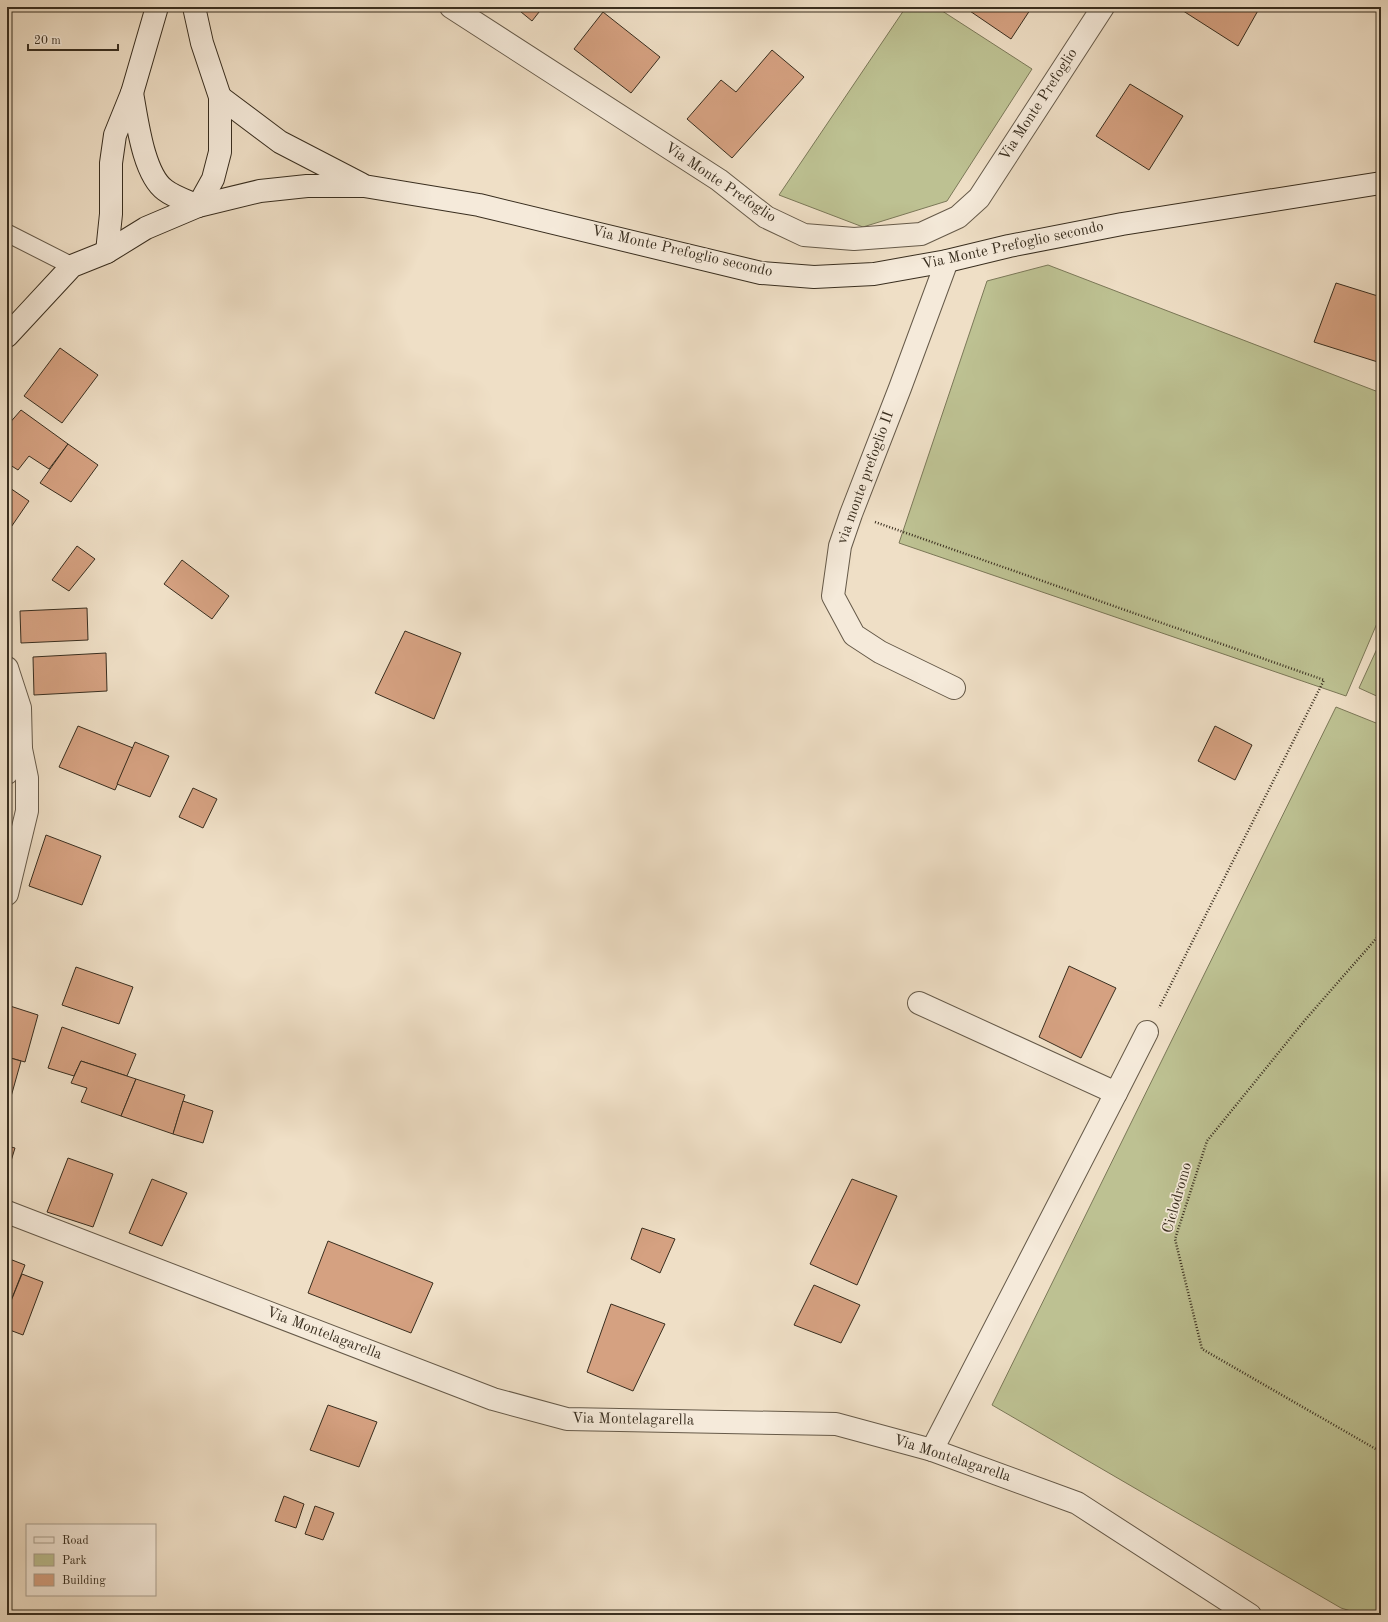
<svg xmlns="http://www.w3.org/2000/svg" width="1388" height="1622" viewBox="0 0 1388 1622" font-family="'Old Standard TT',serif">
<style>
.green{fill:#bdc192;stroke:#7b7858}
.building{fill:#d5a181;stroke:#392e1f}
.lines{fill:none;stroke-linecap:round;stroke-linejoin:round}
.lane-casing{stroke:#665a49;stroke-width:19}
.street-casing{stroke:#665a49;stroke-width:24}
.secondary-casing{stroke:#392e1f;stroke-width:24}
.path{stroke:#392e1f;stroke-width:2.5;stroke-dasharray:1 2;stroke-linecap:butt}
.lane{stroke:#f5eada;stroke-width:17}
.street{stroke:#f5eada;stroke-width:22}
.secondary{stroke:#f5eada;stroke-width:22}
.labels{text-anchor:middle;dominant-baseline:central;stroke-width:3.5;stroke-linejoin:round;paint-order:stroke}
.street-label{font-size:15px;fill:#392e1f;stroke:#f5eada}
</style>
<rect width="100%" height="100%" fill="#efdfc6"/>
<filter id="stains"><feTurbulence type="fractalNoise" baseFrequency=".005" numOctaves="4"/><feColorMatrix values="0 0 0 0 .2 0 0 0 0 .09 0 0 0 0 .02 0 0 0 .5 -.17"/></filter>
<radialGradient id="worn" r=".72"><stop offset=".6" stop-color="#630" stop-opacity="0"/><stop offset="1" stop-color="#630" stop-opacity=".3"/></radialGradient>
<g class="green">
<path d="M906 7H936L1032 69 947 201 863 227 779 195Z"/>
<path d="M1048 265 1381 393V614L1346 696 899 543 987 281Z"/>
<path d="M1381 640V698L1359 688Z"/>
<path d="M1336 707 1381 725V1615H1364L1341 1608 992 1405Z"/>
</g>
<g class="building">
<path d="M515 7H543L532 21Z"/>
<path d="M964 7H1032L1011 39Z"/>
<path d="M1177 7H1260L1238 46Z"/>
<path d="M603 12 660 57 631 93 574 49Z"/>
<path d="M772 50 804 77 732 158 687 119 721 80 736 92Z"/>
<path d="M1130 84 1183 116 1149 170 1096 136Z"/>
<path d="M1336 283 1381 297V363L1314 342Z"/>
<path d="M60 348 98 375 62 423 24 396Z"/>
<path d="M21 410 68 444 49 469 29 456 18 470 7 463V426Z"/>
<path d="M68 444 98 465 71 502 40 483Z"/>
<path d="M7 486 29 501 7 533Z"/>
<path d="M77 546 95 559 69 591 52 580Z"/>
<path d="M182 560 229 596 212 619 164 584Z"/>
<path d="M87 608 88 640 21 643 20 611Z"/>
<path d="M405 631 461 653 434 719 375 693Z"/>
<path d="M106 653 107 691 34 695 33 657Z"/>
<path d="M78 726 133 748 115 790 59 767Z"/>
<path d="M1215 726 1252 745 1235 780 1198 761Z"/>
<path d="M135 742 169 756 150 797 117 784Z"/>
<path d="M193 788 217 799 203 828 179 817Z"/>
<path d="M46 835 101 856 82 905 29 886Z"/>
<path d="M1069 966 1116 988 1081 1058 1039 1037Z"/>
<path d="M76 967 133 987 119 1024 62 1005Z"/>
<path d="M7 1005 38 1015 25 1062 7 1057Z"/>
<path d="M62 1027 136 1054 127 1076 81 1061 74 1076 48 1068Z"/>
<path d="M7 1057 21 1061 7 1111Z"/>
<path d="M81 1061 136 1079 121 1116 81 1102 87 1088 71 1083Z"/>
<path d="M136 1079 185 1095 173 1134 121 1116Z"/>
<path d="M183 1101 213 1111 203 1143 173 1134Z"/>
<path d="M7 1146 15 1148 7 1174Z"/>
<path d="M68 1158 113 1174 93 1227 47 1212Z"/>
<path d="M152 1179 187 1193 162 1246 129 1233Z"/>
<path d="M852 1179 897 1196 857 1285 810 1264Z"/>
<path d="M642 1228 675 1239 660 1273 631 1259Z"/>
<path d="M328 1241 433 1283 411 1333 308 1293Z"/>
<path d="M7 1258 25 1265 7 1311Z"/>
<path d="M22 1274 43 1282 23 1335 7 1329V1311Z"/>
<path d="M814 1285 860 1305 841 1343 794 1325Z"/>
<path d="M611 1304 665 1324 633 1391 587 1372Z"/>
<path d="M328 1405 377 1422 359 1467 310 1450Z"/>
<path d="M284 1496 304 1504 296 1528 275 1521Z"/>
<path d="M315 1506 334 1513 323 1540 305 1534Z"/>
</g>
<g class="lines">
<g class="lane-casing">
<path id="lane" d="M7 233 72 266"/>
</g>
<g class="street-casing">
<g id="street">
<path d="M451 7 719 180 766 217 804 235 854 239 921 234 958 217 979 198 1103 7"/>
<path d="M947 261 900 388 851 514 840 546 833 596 854 635 880 652 954 688"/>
<path d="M7 668 20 708 21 749 7 773"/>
<path d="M7 894 27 811V778L21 749"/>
<path d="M919 1003 1116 1093 932 1450"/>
<path d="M1116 1093 1147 1032"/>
<path d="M7 1212 493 1399 567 1419 836 1424 932 1450 1077 1503 1250 1615"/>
</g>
</g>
<g class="secondary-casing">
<g id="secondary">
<path d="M194 7 202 43 220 97V152L213 179 198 206"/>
<path d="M132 93C137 119 143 174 165 190 174 197 187 201 198 206"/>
<path d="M220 97 280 142 361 184"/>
<path d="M107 252 111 214V163L115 135 132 93 157 7"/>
<path d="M7 336 72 266 107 252 146 228 198 206 260 191 307 186H364L479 205 761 273 814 277 874 274 947 261 1009 246 1122 224 1381 183"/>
</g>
</g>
<g class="path">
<path d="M875 522 1324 680 1159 1008"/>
<path d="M1381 933 1305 1020 1207 1141 1175 1239 1202 1349 1381 1452"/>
</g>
<use href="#lane" class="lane"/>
<use href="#street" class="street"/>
<use href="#secondary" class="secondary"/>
</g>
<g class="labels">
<g class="street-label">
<text transform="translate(1039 105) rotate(-57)">Via Monte Prefoglio</text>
<text transform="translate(720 183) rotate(34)">Via Monte Prefoglio</text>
<text transform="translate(1013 246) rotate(-12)">Via Monte Prefoglio secondo</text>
<text transform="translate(682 252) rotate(13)">Via Monte Prefoglio secondo</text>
<text transform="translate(866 478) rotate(-70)">via monte prefoglio II</text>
<text transform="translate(1178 1198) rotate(-74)">Ciclodromo</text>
<text transform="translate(324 1334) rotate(21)">Via Montelagarella</text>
<text transform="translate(633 1420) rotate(1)">Via Montelagarella</text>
<text transform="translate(952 1459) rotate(18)">Via Montelagarella</text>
</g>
</g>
<rect width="1388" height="1622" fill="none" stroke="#efdfc6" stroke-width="24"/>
<rect x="8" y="8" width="1372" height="1606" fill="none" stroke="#392e1f" stroke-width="2"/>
<rect x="12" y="12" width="1364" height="1598" fill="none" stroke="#392e1f"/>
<rect x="26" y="1524" width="130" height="72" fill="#f5eada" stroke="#aa9f8f"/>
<rect x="34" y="1537" width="20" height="6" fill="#f5eada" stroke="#aa9f8f"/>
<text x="62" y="1544" font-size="12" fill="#392e1f">Road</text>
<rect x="34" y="1554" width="20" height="12" fill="#bdc192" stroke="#aa9f8f"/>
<text x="62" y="1564" font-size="12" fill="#392e1f">Park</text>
<rect x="34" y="1574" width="20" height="12" fill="#d5a181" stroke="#aa9f8f"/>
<text x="62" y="1584" font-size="12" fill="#392e1f">Building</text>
<path d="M28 44v6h90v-6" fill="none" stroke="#392e1f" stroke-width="2"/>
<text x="34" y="44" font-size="12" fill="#392e1f" stroke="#f5eada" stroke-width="3" paint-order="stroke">20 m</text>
<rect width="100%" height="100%" filter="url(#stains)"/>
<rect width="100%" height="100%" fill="url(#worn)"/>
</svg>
